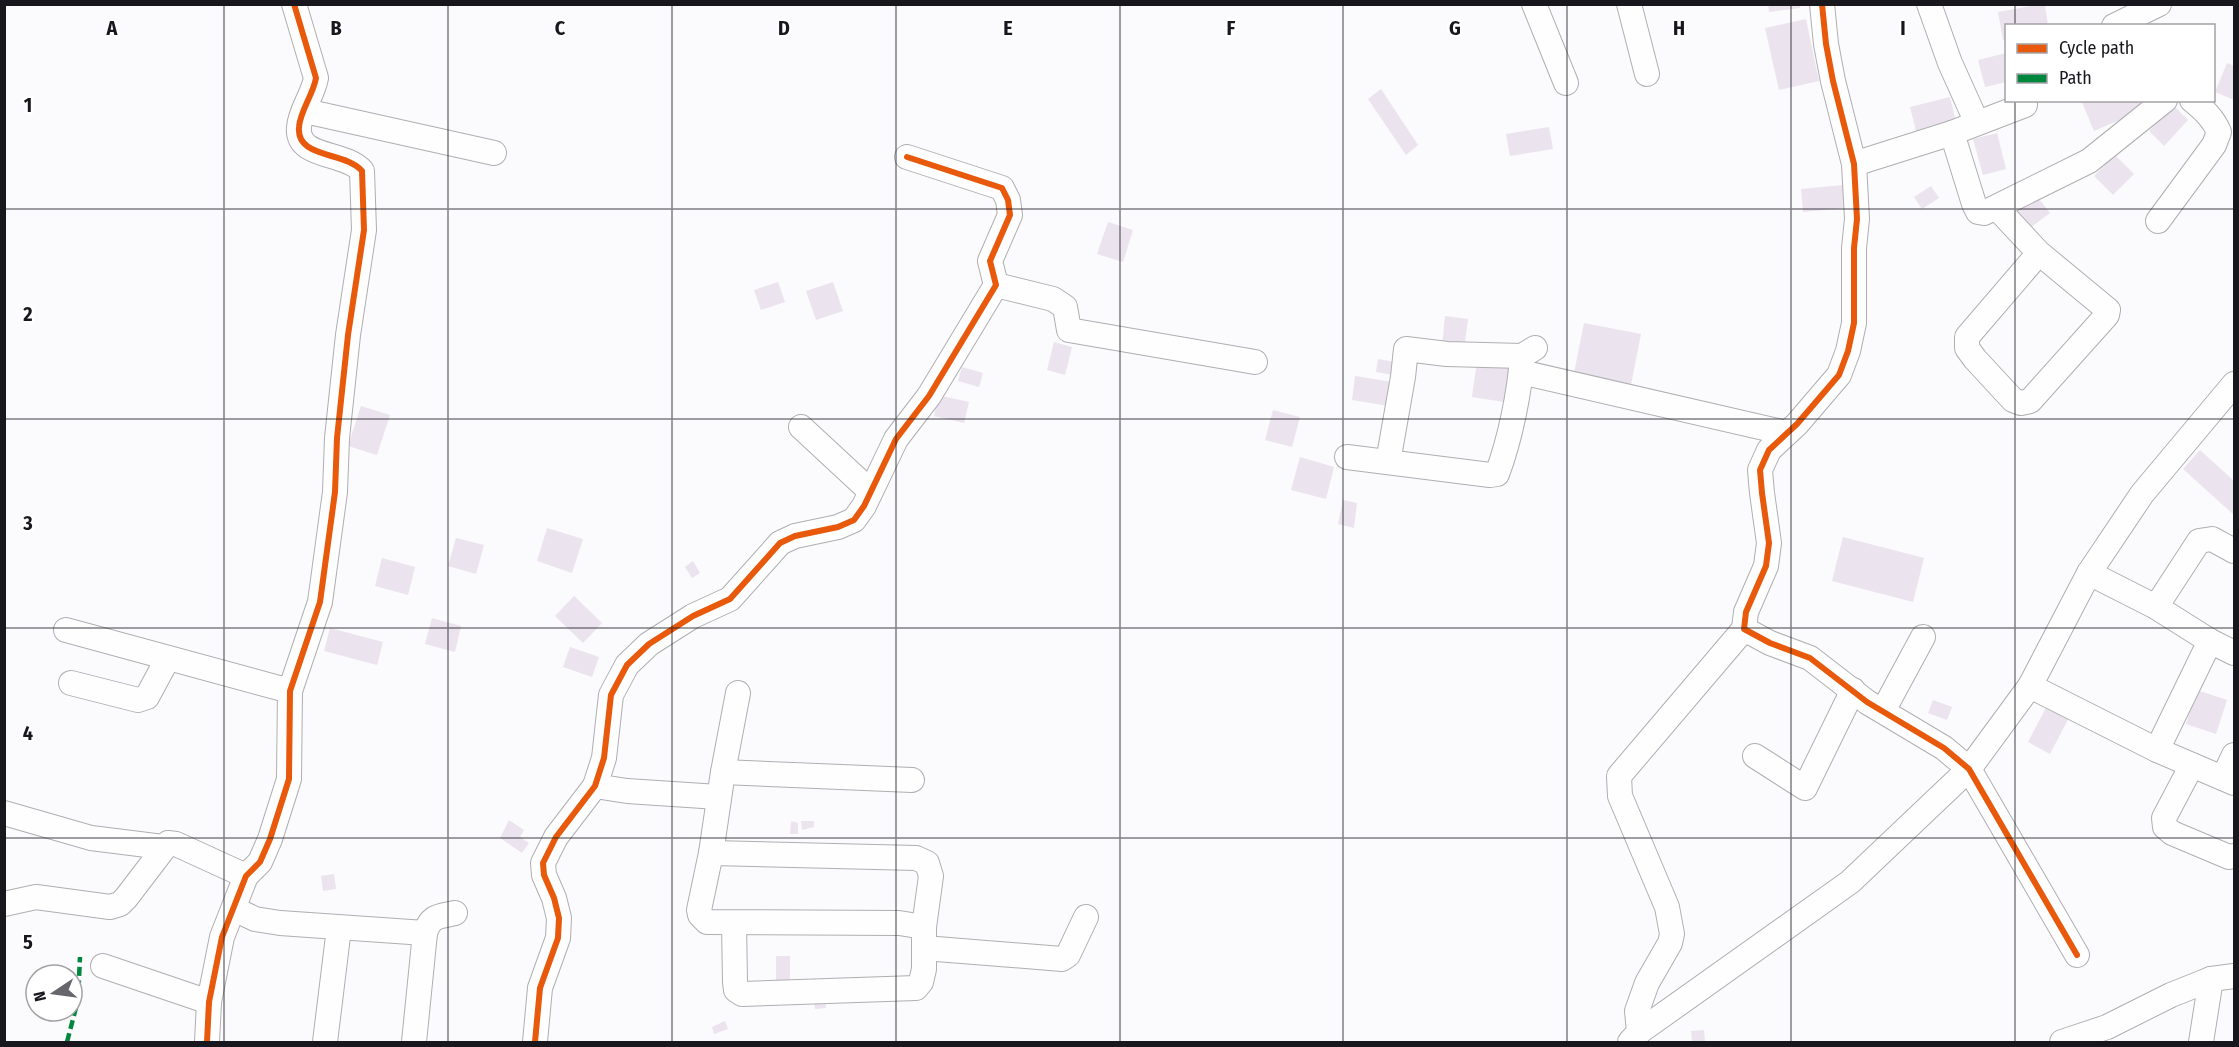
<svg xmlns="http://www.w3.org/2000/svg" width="2239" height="1047" viewBox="0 0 2239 1047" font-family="'Fira Sans Condensed',sans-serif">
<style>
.building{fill:#ebe3ed}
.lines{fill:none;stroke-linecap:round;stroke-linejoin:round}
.minor-casing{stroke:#afafb2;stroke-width:26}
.minor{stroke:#fefeff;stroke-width:24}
.quiet{stroke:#00873e;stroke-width:4.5;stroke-dasharray:9 4.5;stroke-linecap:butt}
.cycleway-casing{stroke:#fff;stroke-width:10}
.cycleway{stroke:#e8590c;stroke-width:6}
.grid{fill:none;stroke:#18171e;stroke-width:1.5;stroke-opacity:0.55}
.grid-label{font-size:20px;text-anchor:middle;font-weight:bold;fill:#18171e;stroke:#fff;stroke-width:5;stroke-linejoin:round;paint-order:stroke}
</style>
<rect width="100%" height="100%" fill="#fbfafc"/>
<g class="building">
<path d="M1768 4H1799L1800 8 1769 12Z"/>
<path d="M2042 4H2045L2048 26H2006V39L2003 40 1998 12Z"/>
<path d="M1806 19 1819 81 1779 90 1765 28Z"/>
<path d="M2006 53V82L1985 87 1978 60Z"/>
<path d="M2227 63 2234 66V100L2215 92Z"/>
<path d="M1381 89 1418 145 1406 155 1368 99Z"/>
<path d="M1950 97 1957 126 1917 135 1910 107Z"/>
<path d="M2081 100H2141L2145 109 2094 131Z"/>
<path d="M2174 106 2188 120 2164 146 2149 131Z"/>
<path d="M1549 127 1553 149 1510 156 1506 134Z"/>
<path d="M1997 133 2006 169 1983 175 1973 139Z"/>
<path d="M2115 155 2134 174 2113 195 2094 176Z"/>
<path d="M1843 185 1844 208 1803 212 1801 189Z"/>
<path d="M1931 186 1939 198 1922 209 1914 197Z"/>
<path d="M2037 196 2050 213 2030 228 2017 211Z"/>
<path d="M1108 222 1133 230 1123 262 1097 254Z"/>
<path d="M778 282 785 302 761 310 754 290Z"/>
<path d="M833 282 843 311 816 320 806 291Z"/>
<path d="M1445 316 1468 319 1464 349 1442 346Z"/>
<path d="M1584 323 1641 334 1631 385 1574 373Z"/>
<path d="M1054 342 1072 347 1065 375 1047 370Z"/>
<path d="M1378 359 1400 363 1398 376 1376 372Z"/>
<path d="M1477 360 1515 366 1510 403 1472 397Z"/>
<path d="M962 367 983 373 979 387 958 381Z"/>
<path d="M1355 376 1392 382 1389 406 1352 400Z"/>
<path d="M938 395 969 402 964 423 934 416Z"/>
<path d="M361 406 390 415 377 455 348 446Z"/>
<path d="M1273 410 1300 417 1292 447 1265 440Z"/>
<path d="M2200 450 2234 481V515L2183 469Z"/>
<path d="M1300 457 1334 467 1326 499 1291 490Z"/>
<path d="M1343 500 1357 503 1354 528 1338 524Z"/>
<path d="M547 528 583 539 572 573 537 561Z"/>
<path d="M1843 537 1924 558 1913 602 1832 581Z"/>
<path d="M456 538 484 545 476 574 448 566Z"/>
<path d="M382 558 415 567 408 595 375 586Z"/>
<path d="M693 561 700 573 692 578 685 567Z"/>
<path d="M574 596 602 623 583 643 555 616Z"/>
<path d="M432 618 461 626 455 652 425 644Z"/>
<path d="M330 628 383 642 377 665 324 651Z"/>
<path d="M570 647 599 657 592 677 563 667Z"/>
<path d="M2197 690 2227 700 2216 734 2186 724Z"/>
<path d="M1933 700 1952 707 1947 720 1928 713Z"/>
<path d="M2050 700 2072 712 2050 754 2028 742Z"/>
<path d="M509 820 524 830 520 837 529 843 522 853 500 838Z"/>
<path d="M791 821 798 823V834H790Z"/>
<path d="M801 821H814V827L802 830Z"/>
<path d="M334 874 336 889 323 891 321 876Z"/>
<rect x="776" y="956" width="14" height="30"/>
<path d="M825 1001 826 1008 815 1009 814 1002Z"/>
<path d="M725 1021 728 1029 714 1034 712 1027Z"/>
<path d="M1704 1030 1705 1042H1692L1691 1031Z"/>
</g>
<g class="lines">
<g class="minor-casing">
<g id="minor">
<path d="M1534 4 1566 83"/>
<path d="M1629 4 1647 74"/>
<path d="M1822 4 1826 44 1833 81 1854 164 1857 219 1854 248V323L1848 351 1839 375 1797 424 1769 450 1760 470 1762 493 1769 543 1766 566 1746 612 1744 629 1770 643 1810 658 1867 702 1944 748 1969 769 2077 955"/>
<path d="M1929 4 1950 63 1977 123"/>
<path d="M2114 26 2159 4"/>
<path d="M305 111 494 153"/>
<path d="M1952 133 1974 204 1978 212 1984 213 2089 161 2165 100"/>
<path d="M1854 164 1952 133 2025 105"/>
<path d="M1997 208 2039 253 2108 310 2107 315 2030 401 2021 403 2013 400 1975 359 1967 348V337L2039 253"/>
<path d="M2158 221 2214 145 2219 132C2213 118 2204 110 2192 100"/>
<path d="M996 285 1053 299 1065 307 1069 330 1255 362"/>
<path d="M1521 372 1786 433"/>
<path d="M801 427 870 491"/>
<path d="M1347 457 1490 475 1497 474C1510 440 1520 391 1522 356L1535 348"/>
<path d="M1388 462 1403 377 1406 349 1447 354 1522 356"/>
<path d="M2089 573 2156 607 2210 641 2234 653"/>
<path d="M2156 607 2199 541 2212 539 2234 551"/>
<path d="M66 630 290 691"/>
<path d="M71 683 138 700 147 697 168 658"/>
<path d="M2030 686 2157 750 2234 783"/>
<path d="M1883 711 1923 637"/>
<path d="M2157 750 2210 641"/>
<path d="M1755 756 1805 788 1853 690"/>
<path d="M2192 765 2164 818 2165 827 2172 833 2229 857 2234 856"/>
<path d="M723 772 738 693"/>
<path d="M2223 778 2234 755"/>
<path d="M912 780 723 772 711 853 699 910 700 915 707 922 899 923 924 927"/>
<path d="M595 786 627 791 718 797"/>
<path d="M4 813 91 838 163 847"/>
<path d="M711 853 916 858 927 863 931 876 924 927V969L921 982 916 988 742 994 736 990 735 982 734 923"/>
<path d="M4 904 36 897 110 907 120 904 126 898 168 843 176 844 246 876"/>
<path d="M234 909 255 919 280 923 425 933"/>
<path d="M924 948 1062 959 1068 955 1086 917"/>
<path d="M103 966 209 1002"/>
<path d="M2211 979 2234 976"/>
<path d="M1639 1032 1637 1011 1647 983 1670 943 1672 934 1667 907 1620 796 1619 776 1744 629"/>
<path d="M207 1042 209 1002 222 937 246 876 260 862 270 839 289 779 290 691 320 602 335 492 337 438 348 335 364 230 362 171C345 151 296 159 299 127 300 111 313 95 316 78L294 4"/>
<path d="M325 1042 339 928"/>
<path d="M414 1042 425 933C431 915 438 917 455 913"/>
<path d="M535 1042 540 988 558 938 559 918 554 898 544 875 543 863 556 837 595 786 604 758 611 695 627 665 649 644 693 616 730 599 780 543 795 536 838 527 854 520 864 506 896 439 929 396 996 285 990 261 1010 215 1008 200 1002 188 907 157"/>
<path d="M1630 1042 1639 1032 1850 882 1969 769 2030 686 2089 573 2142 494 2234 384"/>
<path d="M2062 1042 2107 1027 2171 995 2211 979 2201 1042"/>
</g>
</g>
<use href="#minor" class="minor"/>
<path class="quiet" d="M67 1042 78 1000 80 957"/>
<g class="cycleway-casing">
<g id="cycleway">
<path d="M1822 4 1826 44 1833 81 1854 164 1857 219 1854 248V323L1848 351 1839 375 1797 424 1769 450 1760 470 1762 493 1769 543 1766 566 1746 612 1744 629 1770 643 1810 658 1867 702 1944 748 1969 769 2077 955"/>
<path d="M207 1042 209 1002 222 937 246 876 260 862 270 839 289 779 290 691 320 602 335 492 337 438 348 335 364 230 362 171C345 151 296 159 299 127 300 111 313 95 316 78L294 4"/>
<path d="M535 1042 540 988 558 938 559 918 554 898 544 875 543 863 556 837 595 786 604 758 611 695 627 665 649 644 693 616 730 599 780 543 795 536 838 527 854 520 864 506 896 439 929 396 996 285 990 261 1010 215 1008 200 1002 188 907 157"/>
</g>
</g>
<use href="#cycleway" class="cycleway"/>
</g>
<path class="grid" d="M224 4V1042M448 4V1042M672 4V1042M896 4V1042M1120 4V1042M1343 4V1042M1567 4V1042M1791 4V1042M2015 4V26M2015 100V1042M4 209H2234M4 419H2234M4 628H2234M4 838H2234"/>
<g class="grid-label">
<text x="112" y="35">A</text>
<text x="336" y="35">B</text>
<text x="560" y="35">C</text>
<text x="784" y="35">D</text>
<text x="1008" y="35">E</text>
<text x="1231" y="35">F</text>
<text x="1455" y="35">G</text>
<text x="1679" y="35">H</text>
<text x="1903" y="35">I</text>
<text x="28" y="112">1</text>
<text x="28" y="321">2</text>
<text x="28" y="530">3</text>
<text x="28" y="740">4</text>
<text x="28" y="949">5</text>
</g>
<rect width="2239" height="1047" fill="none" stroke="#18171e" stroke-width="12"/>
<rect x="2005" y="24" width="210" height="78" fill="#ffffff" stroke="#a3a2a5" stroke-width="1.5"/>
<rect x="2017" y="44" width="30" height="9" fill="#e8590c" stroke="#a3a2a5" stroke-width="1.5"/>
<text x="2059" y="54" font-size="18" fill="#18171e">Cycle path</text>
<rect x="2017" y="74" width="30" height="9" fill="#00873e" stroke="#a3a2a5" stroke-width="1.5"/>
<text x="2059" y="84" font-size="18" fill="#18171e">Path</text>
<g transform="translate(54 993) rotate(257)"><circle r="28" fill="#ffffff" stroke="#a3a2a5" stroke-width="1.5"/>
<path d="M0-4.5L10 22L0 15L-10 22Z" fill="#67666c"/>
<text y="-9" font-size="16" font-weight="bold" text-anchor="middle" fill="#18171e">N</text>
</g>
</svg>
